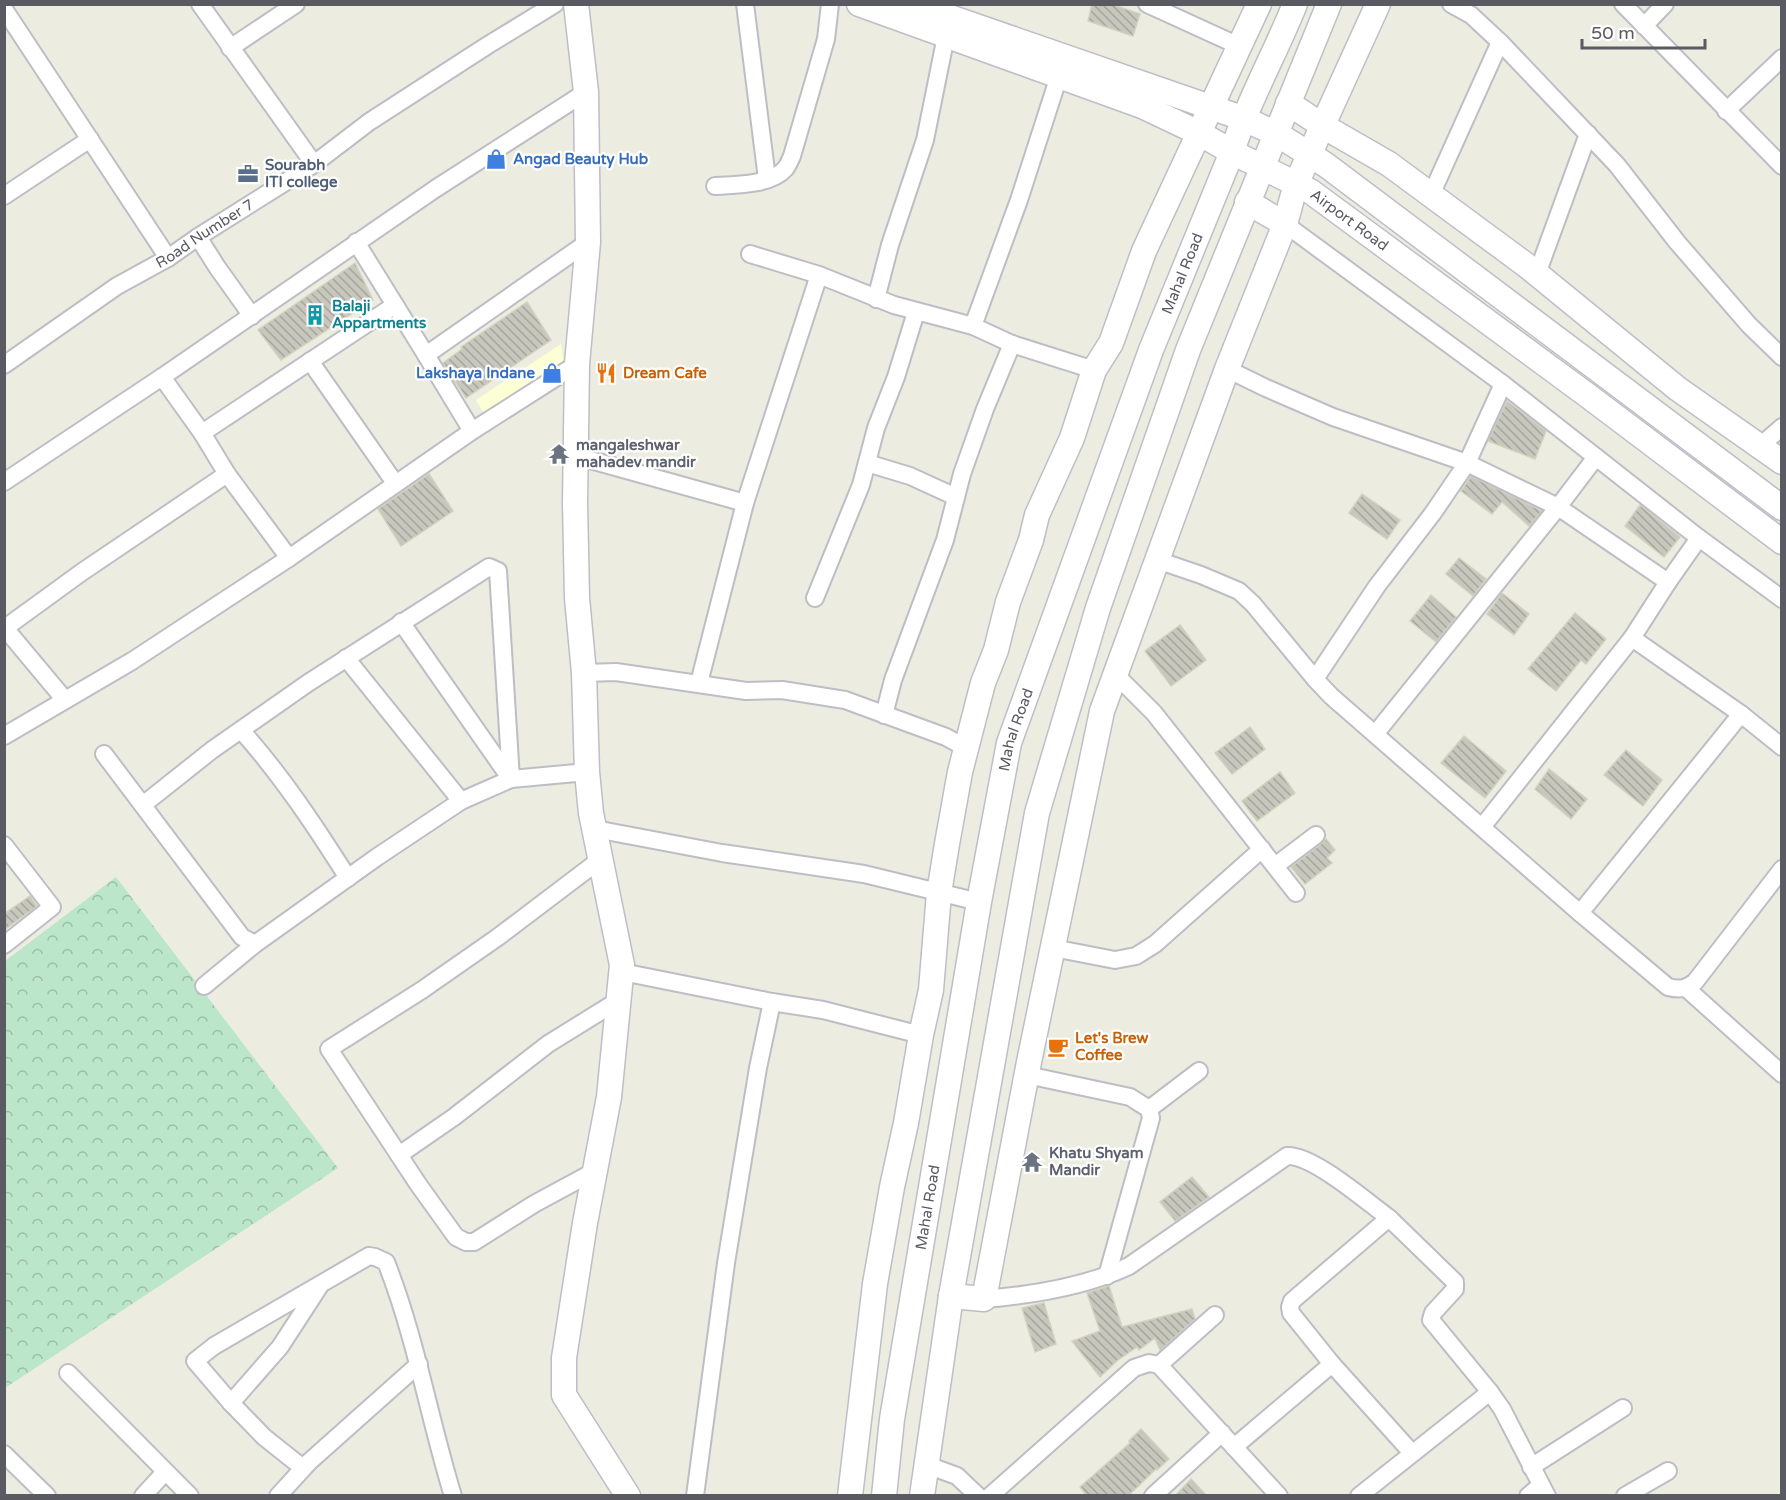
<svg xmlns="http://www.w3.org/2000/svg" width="1786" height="1500" viewBox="0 0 1786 1500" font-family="'Varela Round',sans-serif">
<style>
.commercial{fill:#fcffd4}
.forest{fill:url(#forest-crowns)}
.building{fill:url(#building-back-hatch);stroke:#d2d2bf;stroke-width:1.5}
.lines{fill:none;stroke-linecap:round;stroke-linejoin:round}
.street-casing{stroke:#bdbec5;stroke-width:20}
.secondary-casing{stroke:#bdbec7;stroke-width:27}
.street{stroke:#fff;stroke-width:16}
.secondary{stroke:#fff;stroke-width:24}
.labels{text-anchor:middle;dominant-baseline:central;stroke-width:4.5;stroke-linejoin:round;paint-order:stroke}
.shop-label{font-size:15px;font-weight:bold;fill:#366cbe;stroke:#fff;text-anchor:start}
.service-label{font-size:15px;font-weight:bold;fill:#4e5e75;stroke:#fff;text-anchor:start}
.street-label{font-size:15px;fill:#595a62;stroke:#fff}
.culture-label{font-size:15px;font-weight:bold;fill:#0d838f;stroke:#fff;text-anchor:start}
.food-label{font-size:15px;font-weight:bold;fill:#c56008;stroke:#fff;text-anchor:start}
.worship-label{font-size:15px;font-weight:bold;fill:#5b616d;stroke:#fff;text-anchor:start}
</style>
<defs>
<pattern id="forest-crowns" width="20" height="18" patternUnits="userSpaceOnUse" patternTransform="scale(1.5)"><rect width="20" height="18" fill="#bce6c9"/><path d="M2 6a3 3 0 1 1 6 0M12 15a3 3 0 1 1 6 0" fill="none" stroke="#9cbda7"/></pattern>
<pattern id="building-back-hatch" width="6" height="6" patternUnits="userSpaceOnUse" patternTransform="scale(1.5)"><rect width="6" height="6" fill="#c8c7bd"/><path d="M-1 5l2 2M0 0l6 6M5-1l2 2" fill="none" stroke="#a5a59d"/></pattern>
</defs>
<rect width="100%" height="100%" fill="#ecede0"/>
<path class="commercial" d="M561 344 565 372 488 420 476 400Z"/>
<path class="forest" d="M116 877 338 1168 5 1388V961Z"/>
<g class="building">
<path d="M1092 4H1111L1140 14 1133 36 1088 21Z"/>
<path d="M355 263 373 300 281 360 258 330Z"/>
<path d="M527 302 551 340 466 398 443 363 462 349 461 347Z"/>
<path d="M1507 401 1546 431 1535 459 1488 441Z"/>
<path d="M429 474 453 511 401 546 378 509Z"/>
<path d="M1471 476 1542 511 1529 526 1502 502 1492 514 1461 491Z"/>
<path d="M1362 494 1400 520 1387 539 1349 513Z"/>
<path d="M1640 505 1680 537 1664 557 1625 526Z"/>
<path d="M1459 558 1486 579 1473 596 1446 574Z"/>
<path d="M1502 593 1529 614 1514 635 1487 614Z"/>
<path d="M1431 595 1456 617 1436 642 1410 621Z"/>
<path d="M1575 613 1606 639 1586 664 1581 660 1556 691 1528 669Z"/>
<path d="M1180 625 1206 660 1171 686 1145 651Z"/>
<path d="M1250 727 1265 749 1232 774 1215 753Z"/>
<path d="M1464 736 1506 771 1485 798 1441 763Z"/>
<path d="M1626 750 1662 780 1643 806 1604 775Z"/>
<path d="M1549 769 1587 799 1571 819 1535 789Z"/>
<path d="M1280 772 1295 793 1257 821 1242 801Z"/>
<path d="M1326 839 1335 850 1327 858 1332 863 1305 884 1291 867 1322 843Z"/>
<path d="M30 896 37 906 4 930V914Z"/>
<path d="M1192 1177 1209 1197 1175 1221 1160 1202Z"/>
<path d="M1109 1286 1122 1327 1192 1309 1195 1319 1160 1350 1155 1338 1139 1350 1137 1347 1118 1360 1100 1377 1072 1341 1100 1331 1087 1293Z"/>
<path d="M1044 1303 1056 1344 1035 1352 1022 1308Z"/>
<path d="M1141 1429 1169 1459 1157 1470 1156 1469 1128 1496H1087L1080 1487 1130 1443 1129 1441Z"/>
<path d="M1191 1479 1207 1496H1175Z"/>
</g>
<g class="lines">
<g class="street-casing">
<g id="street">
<path d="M200 4 314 164"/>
<path d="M745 4 767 179"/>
<path d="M1147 4 1239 46"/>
<path d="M1451 4 1471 15 1500 42 1617 165 1677 242 1749 325 1782 357"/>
<path d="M1623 4 1782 166"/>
<path d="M4 9 168 258"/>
<path d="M1644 26 1665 4"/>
<path d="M230 48 296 4"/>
<path d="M1726 111 1782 58"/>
<path d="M715 186C735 185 771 185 785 169 788 166 790 160 792 156L826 39 830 4"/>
<path d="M1431 195 1500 42"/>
<path d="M4 196 90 139"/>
<path d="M1285 224 1503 384 1699 538 1782 599"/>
<path d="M198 237 217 267 252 316"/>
<path d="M356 242 426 355 588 242"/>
<path d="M750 254 819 275 894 305 973 326 1012 344 1094 370"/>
<path d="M1537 274 1588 134"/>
<path d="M876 299 890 245 925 140 946 36"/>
<path d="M973 326 1019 200 1059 76"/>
<path d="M426 355 472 431"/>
<path d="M310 361 395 483"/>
<path id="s1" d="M4 365 117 286 168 258 198 237 314 164 369 122 488 45 555 4"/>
<path d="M1227 369 1266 388 1333 417 1467 463 1558 507 1376 733"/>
<path d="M202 433 395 305"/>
<path d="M1760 446 1782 427"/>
<path d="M576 456 745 503"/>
<path d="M1596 457 1558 507 1668 582"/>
<path d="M867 463 910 476 956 497"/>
<path d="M227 474 289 558"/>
<path d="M4 482 162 377"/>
<path d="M1157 560 1201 575 1239 591 1253 604 1315 679 1331 696 1580 913 1668 987C1680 990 1685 989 1695 982L1782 869"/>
<path d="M815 598 861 485 876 428 896 377 916 312"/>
<path d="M401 622 510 778"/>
<path d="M4 627 65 700"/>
<path d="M5 628 82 572 227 474 202 433 162 377 435 189 586 92"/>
<path d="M1632 638 1741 714 1782 747"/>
<path d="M346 658 461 801"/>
<path d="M584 673 616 672 746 691 782 690 845 700 946 737 966 748"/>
<path d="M1116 675 1154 713 1296 893"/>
<path d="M1315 679 1377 586 1433 513 1467 463 1503 384"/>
<path d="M699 683 745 503 819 275"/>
<path d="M884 715 893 680 945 540 962 474 985 409 1012 344"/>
<path d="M241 730C282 776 315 826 348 878"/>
<path d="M4 736 132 661 289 558 472 431 577 364"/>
<path d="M104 754 242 937 255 944"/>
<path d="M144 804 212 750 308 683 489 567 498 571 511 779"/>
<path d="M1482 827 1632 638 1668 582 1699 538"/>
<path d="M595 829 722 853 864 874 979 902"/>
<path d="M4 845 52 907 4 945"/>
<path d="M1275 866 1316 835"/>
<path d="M1580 913 1741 714"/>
<path d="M1053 948 1115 960 1136 956 1155 944 1262 849"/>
<path d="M622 972 772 1002 823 1010 921 1035"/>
<path d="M204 986 255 944 377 857 461 801 511 779 587 772"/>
<path d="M1686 988 1782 1074"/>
<path d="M1027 1075 1130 1097 1149 1109 1151 1118 1107 1276"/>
<path d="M1149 1109 1199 1071"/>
<path d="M399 1155 454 1117 548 1044 619 1000"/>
<path d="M595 1171 534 1204 474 1242H466L456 1237 418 1184 329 1049 422 990 498 937 601 859"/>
<path d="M984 1299C1033 1295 1085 1287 1129 1266L1287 1156C1312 1154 1367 1202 1389 1218"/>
<path d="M1159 1365 1215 1315"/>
<path d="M68 1373 190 1496"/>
<path d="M231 1403 280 1347 319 1287"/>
<path d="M1234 1447 1332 1364"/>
<path d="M1412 1453 1332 1364 1291 1313 1290 1307 1292 1301 1389 1218 1455 1282V1289L1433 1313 1431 1320 1490 1392"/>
<path d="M4 1454 47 1496"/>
<path d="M927 1465 957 1476 978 1496"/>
<path d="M1531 1467 1623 1408"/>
<path d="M303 1468 264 1437 231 1403 195 1361 214 1346 369 1256 375 1257 386 1262C416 1338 429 1418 453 1496"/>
<path d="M143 1496 165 1472"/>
<path d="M278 1496 309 1462 419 1364"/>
<path d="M695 1496 726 1263 758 1068 772 1002"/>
<path d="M990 1496 1134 1368 1149 1363 1159 1365 1279 1496"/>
<path d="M1153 1496 1222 1433"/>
<path d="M1359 1496 1490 1392 1502 1409 1547 1496"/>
<path d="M1528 1496 1541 1485"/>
<path d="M1625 1496 1668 1471"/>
</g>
</g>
<g class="secondary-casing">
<g id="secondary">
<path d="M576 4 586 92 588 242 577 364 575 503 577 598 584 673 587 772 591 813 622 965 609 1097 585 1223 564 1358V1395L628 1496"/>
<path id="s2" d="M859 4 1142 106 1199 133 1232 152 1310 191 1587 395 1782 542"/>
<path d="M912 4 1242 118 1277 134 1326 165 1782 508"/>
<path d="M1288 103 1323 126 1389 164 1526 265 1678 389 1782 462"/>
<path d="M1247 202 1285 224"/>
<path d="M951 1296 984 1299 1029 1062 1102 711 1227 369 1285 224 1296 184 1378 4"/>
<path d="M850 1496 875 1284 892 1187 906 1123 921 1035 931 990 939 893 947 844 960 772 983 683 996 650 1008 602 1031 540 1037 515 1072 438 1094 370 1111 343 1144 251 1259 4"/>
<path id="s3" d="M884 1496 892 1419 979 902 1009 743 1151 350 1232 152C1248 101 1275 54 1295 4"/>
<path d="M922 1496 951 1296 1037 813 1098 608 1188 350 1329 4"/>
</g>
</g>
<use href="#street" class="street"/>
<use href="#secondary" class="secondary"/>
</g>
<defs>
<g id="shop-bare" transform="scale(1.62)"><path d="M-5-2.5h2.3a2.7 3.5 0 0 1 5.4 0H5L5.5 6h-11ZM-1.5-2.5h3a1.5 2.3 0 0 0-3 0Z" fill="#3f7fe0" stroke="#fff" stroke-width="2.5" paint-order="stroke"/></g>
<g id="office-bare" transform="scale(1.62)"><path d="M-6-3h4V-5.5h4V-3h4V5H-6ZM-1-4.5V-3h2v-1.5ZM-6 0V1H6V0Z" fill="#5c6f8a" stroke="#fff" stroke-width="2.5" paint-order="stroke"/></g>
<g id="building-bare" transform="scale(1.62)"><path d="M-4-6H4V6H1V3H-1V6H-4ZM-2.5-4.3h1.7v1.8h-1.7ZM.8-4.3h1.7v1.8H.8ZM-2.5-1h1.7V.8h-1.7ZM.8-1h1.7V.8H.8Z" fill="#0f9aa8" stroke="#fff" stroke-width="2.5" paint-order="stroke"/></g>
<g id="restaurant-bare" transform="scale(1.62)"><path d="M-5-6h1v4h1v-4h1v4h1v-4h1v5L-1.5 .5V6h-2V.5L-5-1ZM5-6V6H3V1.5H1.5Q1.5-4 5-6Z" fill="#e8710a" stroke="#fff" stroke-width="2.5" paint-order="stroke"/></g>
<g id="temple-bare" transform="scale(1.62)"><path d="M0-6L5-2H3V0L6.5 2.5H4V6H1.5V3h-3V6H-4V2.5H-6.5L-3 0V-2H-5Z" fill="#6b7280" stroke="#fff" stroke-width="2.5" paint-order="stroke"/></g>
<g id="cafe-bare" transform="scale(1.62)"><path d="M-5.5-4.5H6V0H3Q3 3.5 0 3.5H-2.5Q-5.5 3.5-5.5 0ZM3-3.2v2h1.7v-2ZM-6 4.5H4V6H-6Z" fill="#e8710a" stroke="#fff" stroke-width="2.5" paint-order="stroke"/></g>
</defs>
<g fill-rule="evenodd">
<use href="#shop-bare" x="496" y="159"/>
<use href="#office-bare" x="248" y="174"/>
<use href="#building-bare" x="315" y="315"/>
<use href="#shop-bare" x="552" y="373"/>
<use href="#restaurant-bare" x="606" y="373"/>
<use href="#temple-bare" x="559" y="454"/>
<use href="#cafe-bare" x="1058" y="1047"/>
<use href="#temple-bare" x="1032" y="1162"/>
</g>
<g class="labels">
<g class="shop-label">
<text x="513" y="159">Angad Beauty Hub</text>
<text x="535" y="373" text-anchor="end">Lakshaya Indane</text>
</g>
<g class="service-label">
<text x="265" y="165">Sourabh<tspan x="265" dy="17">ITI college</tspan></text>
</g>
<g class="street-label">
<text stroke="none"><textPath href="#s2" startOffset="538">Airport Road</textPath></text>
<text stroke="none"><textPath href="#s1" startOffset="240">Road Number 7</textPath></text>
<text stroke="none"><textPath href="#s3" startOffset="1264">Mahal Road</textPath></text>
<text stroke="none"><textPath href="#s3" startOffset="778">Mahal Road</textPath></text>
<text stroke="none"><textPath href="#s3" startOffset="292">Mahal Road</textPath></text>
</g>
<g class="culture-label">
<text x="332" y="306">Balaji<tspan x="332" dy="17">Appartments</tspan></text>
</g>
<g class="food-label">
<text x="623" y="373">Dream Cafe</text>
<text x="1075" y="1038">Let's Brew<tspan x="1075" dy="17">Coffee</tspan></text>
</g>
<g class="worship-label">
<text x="576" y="445">mangaleshwar<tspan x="576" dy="17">mahadev mandir</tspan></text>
<text x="1049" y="1153">Khatu Shyam<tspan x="1049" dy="17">Mandir</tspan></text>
</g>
</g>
<rect width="1786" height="1500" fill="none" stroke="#595a62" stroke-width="12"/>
<path d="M1582 39v9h123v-9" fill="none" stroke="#595a62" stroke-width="3"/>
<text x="1591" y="39" font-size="18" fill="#595a62" stroke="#ffffff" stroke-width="4.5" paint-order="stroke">50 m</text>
</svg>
